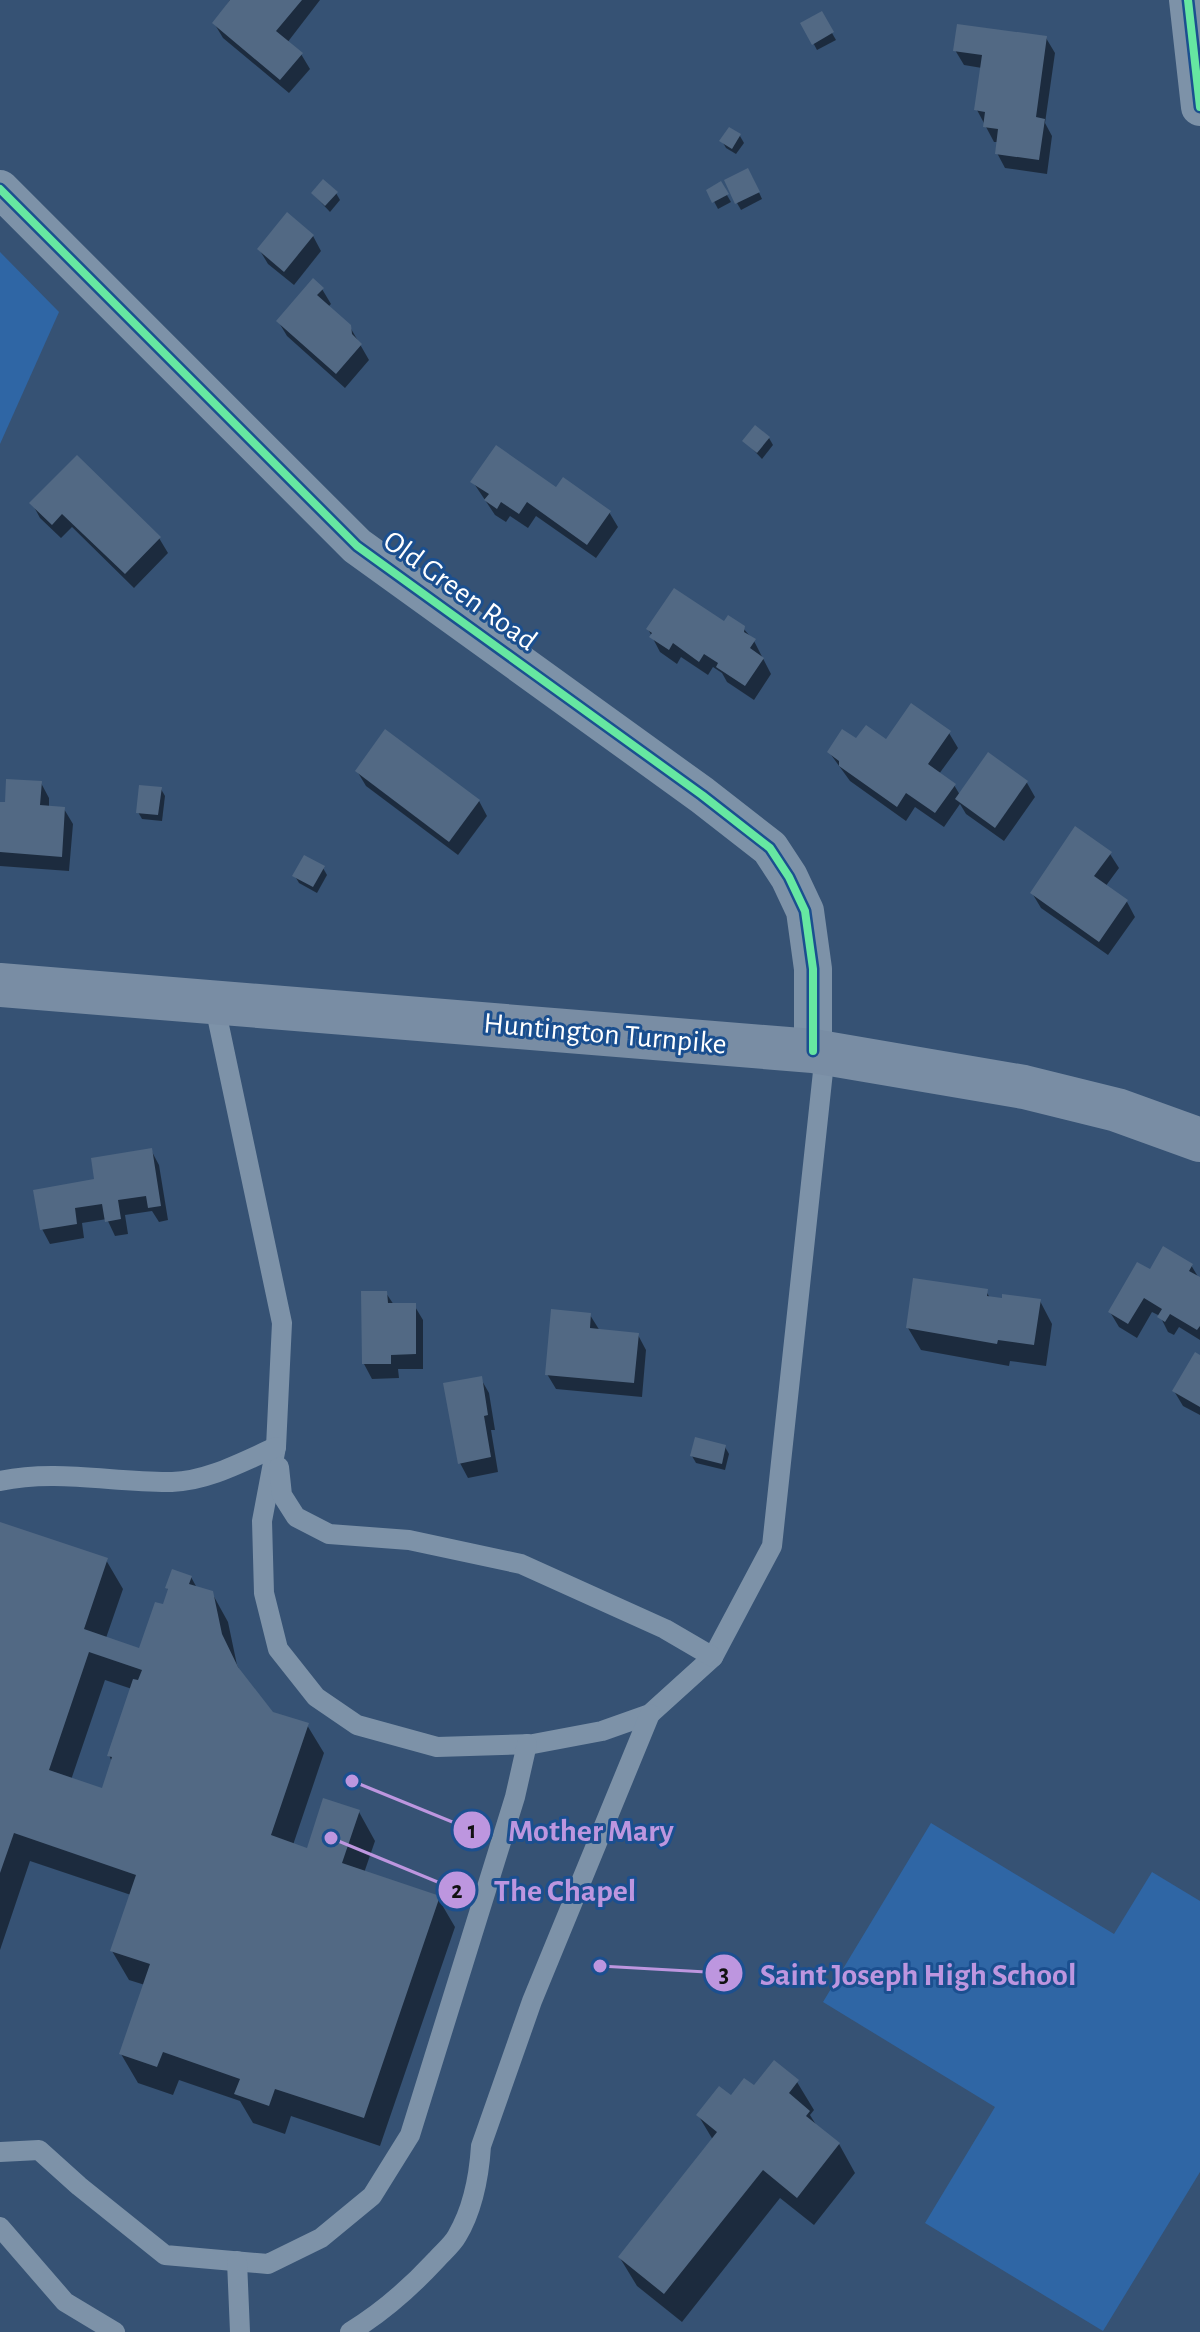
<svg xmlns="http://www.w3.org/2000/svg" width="1200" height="2332" viewBox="0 0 1200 2332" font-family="'Alegreya Sans',sans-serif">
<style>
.green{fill:#2f66a5}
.shadow{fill:#0007;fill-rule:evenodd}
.building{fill:#526984;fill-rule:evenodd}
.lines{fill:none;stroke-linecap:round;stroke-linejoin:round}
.service{stroke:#7d92a8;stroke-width:20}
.minor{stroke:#7d92a8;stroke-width:38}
.secondary{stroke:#798da4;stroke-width:44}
.cycleway-casing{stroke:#1b4f8f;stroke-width:13}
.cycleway{stroke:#66e7a1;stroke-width:8}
.labels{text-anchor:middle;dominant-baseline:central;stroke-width:6;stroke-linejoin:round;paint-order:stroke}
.street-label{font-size:30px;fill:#fff;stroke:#1b4f8f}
.leader{fill:none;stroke:#bd96df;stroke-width:3}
.callout-dot{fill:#bd96df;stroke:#1b4f8f;stroke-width:3}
.mark-label{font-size:24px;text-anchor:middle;font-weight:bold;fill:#111}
.callout-label{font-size:32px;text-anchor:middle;font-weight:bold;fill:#bd96df;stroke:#1b4f8f;stroke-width:6;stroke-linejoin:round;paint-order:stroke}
</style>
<rect width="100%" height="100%" fill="#365274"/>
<g class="green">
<path d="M0 252 59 312 0 444Z"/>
<path d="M931 1823 1114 1934 1152 1872 1200 1901V2172L1103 2331 925 2223 995 2107 823 2002Z"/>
</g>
<g class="shadow">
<path d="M230 0H320L287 43 301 54 310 69 289 93 223 38 214 23Z"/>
<path d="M821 14 836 40 817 50 803 24Z"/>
<path d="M1046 38 1055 53 1045 123 1052 136 1047 174 1005 168 997 153 999 142H994L977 110 982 68 964 65 955 50Z"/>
<path d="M740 136 744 143 736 154 726 148 722 141Z"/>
<path d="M752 177 762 199 741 210 737 203Z"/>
<path d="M720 183 731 202 718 209 708 190Z"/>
<path d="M336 193 340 200 330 212 313 194Z"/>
<path d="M313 236 321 251 294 285 268 264 259 249Z"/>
<path d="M322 289 331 304 328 307 350 327 369 360 345 388 287 336 278 321Z"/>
<path d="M769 438 773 445 762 459 745 441Z"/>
<path d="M473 482 556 490 609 512 618 527 596 558 536 516 528 528 510 516 506 522 495 515Z"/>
<path d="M32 503 159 538 168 553 134 588 72 527 61 538 40 518Z"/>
<path d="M724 624 743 628 754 641 771 674 754 700 727 682 722 673 713 667 708 675 681 657 677 664 660 652 648 629Z"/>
<path d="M949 733 958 748 939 774 954 785 960 795 989 755 1027 783 1035 797 1004 841 966 814 960 804 944 827 915 807 906 821 850 781 829 752 857 741 887 742Z"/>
<path d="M357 771 479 801 487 816 458 855 366 786Z"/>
<path d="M41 783 49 798V808L64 809 73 824 69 871 0 866V804H6Z"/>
<path d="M161 789 165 796 162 821 142 819 138 812Z"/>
<path d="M1110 854 1119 868 1105 887 1127 902 1135 917 1108 955 1041 908 1032 893Z"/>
<path d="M323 868 327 875 317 893 299 883 295 876Z"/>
<path d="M151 1150 159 1165 168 1220 159 1222 152 1211 125 1215 128 1234 115 1236 107 1219 82 1223 84 1238 50 1244 42 1229 97 1181Z"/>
<path d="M1191 1265 1200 1280V1340L1179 1327 1174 1335 1168 1332 1160 1316 1152 1312 1137 1338 1119 1327 1110 1312 1150 1272Z"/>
<path d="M986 1291 990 1298 1040 1301 1052 1324 1046 1366 1010 1361 1009 1366 921 1350 908 1328Z"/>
<path d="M386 1293 394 1305H414L423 1320V1369H398L399 1378 372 1379 364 1364Z"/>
<path d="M590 1315 600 1331 638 1335 646 1350 642 1397 556 1389 547 1374Z"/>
<path d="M1200 1357V1415L1183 1406 1174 1391Z"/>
<path d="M481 1379 489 1393 495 1430H491L498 1472 468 1478 460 1463Z"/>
<path d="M725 1447 729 1454 725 1470 696 1463 692 1456Z"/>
<path d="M0 1524 106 1560 123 1589 106 1638 140 1650 164 1607 169 1591 167 1588 191 1577 197 1588 212 1593 228 1622 237 1665 243 1676 272 1713 307 1725 324 1753 293 1845 308 1850 359 1812 375 1841 364 1873 438 1898 455 1927 380 2146 291 2116 285 2134 253 2123 240 2101 179 2080 173 2095 138 2083 121 2054 145 1985 129 1980 112 1951 131 1895 30 1861 0 1950ZM105 1680 132 1689 109 1755 112 1762 103 1791 71 1780Z"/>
<path d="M797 2082 814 2110 810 2115 818 2128 839 2144 855 2173 814 2225 780 2198 682 2322 637 2286 620 2258 713 2140 698 2115 754 2088Z"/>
</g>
<g class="building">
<path d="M230 0H302L276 31 303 53 280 80 212 23Z"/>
<path d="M822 11 834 32 812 45 800 23Z"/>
<path d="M957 24 1047 36 1036 117 1045 119 1039 160 995 154 998 129 983 127 985 112 974 110 982 55 953 51Z"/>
<path d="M729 127 741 134 732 149 719 141Z"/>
<path d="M748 168 760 192 735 204 724 180Z"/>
<path d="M323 179 338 192 325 206 311 193Z"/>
<path d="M721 181 729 194 712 203 706 190Z"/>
<path d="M287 212 314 235 284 272 257 249Z"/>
<path d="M313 278 324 288 317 295 351 325 352 334 362 344 336 374 276 321Z"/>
<path d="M755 425 770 437 757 453 742 441Z"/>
<path d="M496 445 556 487 563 477 611 511 587 545 527 502 519 514 501 502 497 509 484 500 489 494 470 482Z"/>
<path d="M77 455 161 537 125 574 62 514 52 525 29 503Z"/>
<path d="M674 588 724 621 728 615 745 626 744 632 756 639 750 648 764 658 745 686 716 667 718 663 704 654 699 662 673 643 669 650 649 637 652 633 646 629Z"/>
<path d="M911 703 951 731 928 764 956 784 935 813 906 793 897 807 839 766V761L827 752 842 729 856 738 866 725 886 739Z"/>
<path d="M385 729 480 800 449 842 355 771Z"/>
<path d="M988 752 1028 781 995 828 955 799Z"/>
<path d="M6 779 42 781 40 805 65 807 62 857 0 852V802H5Z"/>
<path d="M139 785 162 787 158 815 136 813Z"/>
<path d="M1075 826 1112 852 1094 876 1128 900 1099 942 1030 893Z"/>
<path d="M304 855 325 866 313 887 292 876Z"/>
<path d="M152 1148 161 1206 148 1208 146 1196 118 1200 121 1219 105 1222 102 1204 75 1208 77 1224 40 1230 33 1190 94 1179 91 1158Z"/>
<path d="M1163 1246 1193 1264 1189 1271 1200 1277V1326L1197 1330 1170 1314 1165 1322 1157 1317 1162 1309 1144 1298 1128 1324 1108 1312 1137 1262 1150 1269Z"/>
<path d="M913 1278 988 1289 987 1296 1002 1298V1294L1041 1299 1034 1345 998 1340 997 1344 906 1328Z"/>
<path d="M361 1291H387L388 1303H416V1354L391 1355V1364H362Z"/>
<path d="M551 1309 591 1313 590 1328 639 1333 634 1383 545 1375Z"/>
<path d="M1195 1352 1200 1355V1407L1172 1391Z"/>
<path d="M482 1376 488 1415 484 1416 491 1457 458 1464 443 1383Z"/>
<path d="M695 1437 726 1445 722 1464 690 1456Z"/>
<path d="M0 1522 108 1558 84 1629 139 1648 155 1602 163 1604 168 1589 165 1588 172 1569 192 1576 189 1584 213 1591 222 1634 238 1667 273 1712 309 1723 271 1835 307 1848 323 1798 360 1810 342 1863 440 1896 364 2118 275 2089 269 2106 234 2094 240 2079 163 2052 157 2067 119 2054 150 1964 110 1951 136 1875 14 1833 0 1873ZM89 1652 142 1670 138 1680 133 1679 107 1756 112 1757 102 1788 49 1770Z"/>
<path d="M774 2060 799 2080 789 2093 810 2111 806 2116 840 2143 797 2198 763 2170 664 2294 618 2257 717 2132 696 2115 719 2086 731 2095 744 2078 754 2085Z"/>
</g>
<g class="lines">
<g class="service">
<path d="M214 1002 282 1323 276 1447 262 1521 264 1593 278 1649 316 1697 357 1725 437 1747 533 1744 602 1731 650 1714 713 1657 772 1546 825 1053"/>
<path d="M279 1467 282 1495 296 1517 329 1534 409 1540 521 1564 665 1629 713 1657"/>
<path d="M0 1481C56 1469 115 1483 172 1482 208 1481 244 1461 276 1447"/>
<path d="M0 2152 39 2150 79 2186 165 2255 268 2264 321 2238 372 2196 410 2135 515 1797 527 1744"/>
<path d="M0 2227 65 2302 115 2332"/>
<path d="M237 2261 240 2332"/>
<path d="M350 2332C383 2312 410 2288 436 2260 443 2252 452 2245 457 2236 473 2209 479 2177 481 2146L532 2001 650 1714"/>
</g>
<g class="minor">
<path d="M1188 0 1200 107"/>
<path d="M0 189 357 546 702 795 770 848 789 877 805 911 813 969V1051"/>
</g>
<path class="secondary" d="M0 985 813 1051 1024 1087 1117 1110 1200 1140"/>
<g class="cycleway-casing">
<g id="cycleway">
<path d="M1188 0 1200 107"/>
<path d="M0 189 357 546 702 795 770 848 789 877 805 911 813 969V1051"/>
</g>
</g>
<use href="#cycleway" class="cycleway"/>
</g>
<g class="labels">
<g class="street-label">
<text transform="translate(460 591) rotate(36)">Old Green Road</text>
<text transform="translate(605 1034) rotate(5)">Huntington Turnpike</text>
</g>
</g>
<path class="leader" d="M352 1781L472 1830M331 1838L457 1890M600 1966L724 1973"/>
<g class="callout-dot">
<circle cx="352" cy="1781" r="8"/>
<circle cx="331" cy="1838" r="8"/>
<circle cx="600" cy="1966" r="8"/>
<circle cx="472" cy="1830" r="20"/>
<circle cx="457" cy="1890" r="20"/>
<circle cx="724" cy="1973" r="20"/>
</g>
<g class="mark-label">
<text x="472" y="1838">1</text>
<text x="457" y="1898">2</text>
<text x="724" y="1982">3</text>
</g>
<g class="callout-label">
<text x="591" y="1841">Mother Mary</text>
<text x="565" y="1901">The Chapel</text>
<text x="918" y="1985">Saint Joseph High School</text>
</g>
</svg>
